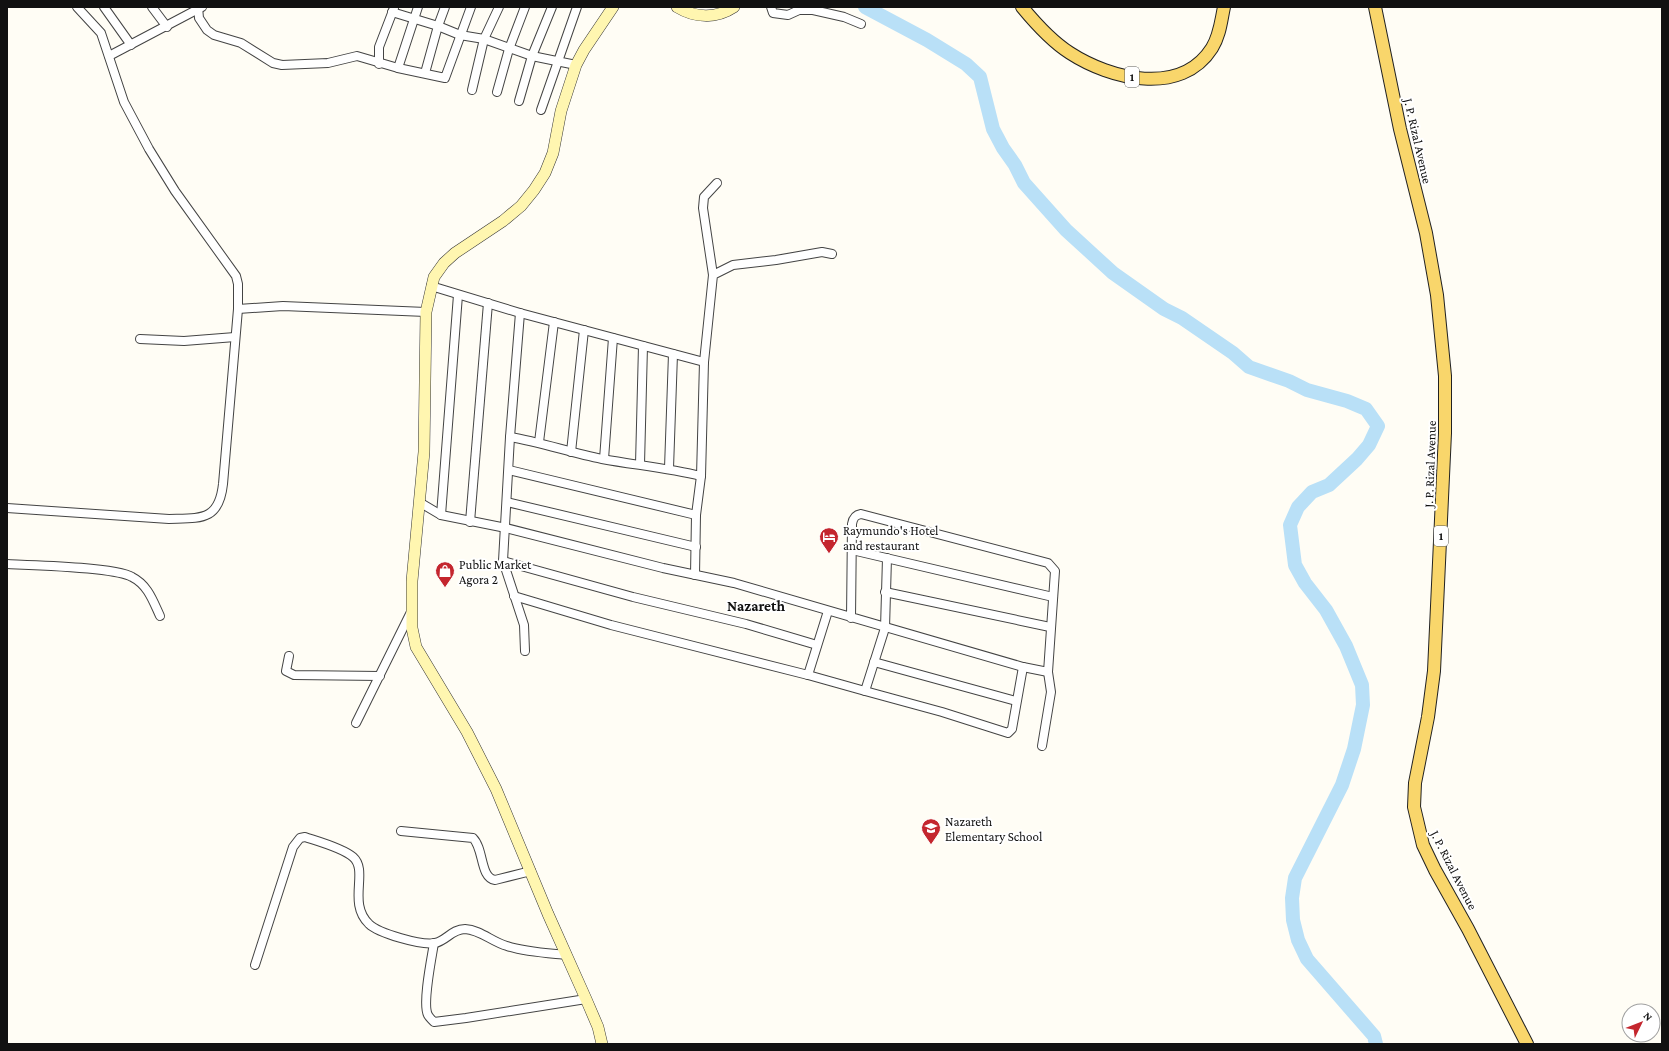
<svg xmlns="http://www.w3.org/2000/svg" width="1669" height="1051" viewBox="0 0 1669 1051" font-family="'Crimson Pro',serif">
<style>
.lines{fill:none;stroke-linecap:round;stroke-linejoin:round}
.river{stroke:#b9e0f7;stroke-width:14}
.street-casing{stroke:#444;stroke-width:10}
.secondary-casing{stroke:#333;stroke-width:12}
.primary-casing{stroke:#222;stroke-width:14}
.street{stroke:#fff;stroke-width:8}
.secondary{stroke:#fff6b0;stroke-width:11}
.primary{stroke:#f9d66b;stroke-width:12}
.labels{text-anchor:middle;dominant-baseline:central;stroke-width:4;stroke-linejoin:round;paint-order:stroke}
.shield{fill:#fff;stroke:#585858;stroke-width:1}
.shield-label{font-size:12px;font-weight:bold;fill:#111}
.street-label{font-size:13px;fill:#111;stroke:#fff}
.poi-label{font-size:13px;fill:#111;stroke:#fff;text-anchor:start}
.quarter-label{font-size:15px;font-weight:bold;fill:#111;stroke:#fff}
</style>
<rect width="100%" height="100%" fill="#fffdf5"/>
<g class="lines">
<path class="river" d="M865 7 927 40 966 64 980 77 993 129 1003 148 1015 165 1024 183 1066 230 1113 273 1164 309 1182 318 1233 353 1249 367 1289 381 1307 390 1347 401 1366 409 1378 426 1369 445 1357 459 1329 485 1312 492 1298 507 1290 525 1295 565 1305 583 1326 610 1346 646 1362 685 1363 705 1354 749 1342 785 1295 878 1292 898 1293 920 1298 940 1307 959 1374 1036 1376 1044"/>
<g class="street-casing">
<g id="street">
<path d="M77 7 101 33 124 102 149 149 175 191 236 276 238 284V309L283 306 426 312"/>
<path d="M104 7 131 45"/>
<path d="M152 7 167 27"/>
<path d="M198 7 199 18 207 30 214 35 241 43 273 63 282 65 328 63 357 56 398 68 445 78 471 7"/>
<path d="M771 7 773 13 788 15 799 10H813L844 17 861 24"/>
<path d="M392 12 438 26 460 35 484 39 532 56 576 65"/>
<path d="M109 56 202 7"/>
<path d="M379 64V47L394 8"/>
<path d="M398 68 418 7"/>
<path d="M425 73 438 26 445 7"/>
<path d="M472 90 484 39 499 7"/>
<path d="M497 92 509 49 525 7"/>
<path d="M519 101 532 56 552 7"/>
<path d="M541 110 577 7"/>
<path d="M713 275 703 208 704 197 717 183"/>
<path d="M431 286 520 313 704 362 701 476 696 515 695 575"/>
<path d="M520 313 510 437 503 561 524 625 525 651"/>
<path d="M140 339 184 341 235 337"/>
<path d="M704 362 713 275 733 265 776 260 822 252 832 254"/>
<path d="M510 437C541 442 571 453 602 459 635 465 668 468 701 476"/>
<path d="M539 442 554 322"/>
<path d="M571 452 584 330"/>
<path d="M604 459 613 338"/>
<path d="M640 464 643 346"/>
<path d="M669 468 673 354"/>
<path d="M509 470 696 515"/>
<path d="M419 502 441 515 506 528 663 568 734 583 1023 667 1048 672 1055 571 1048 563 861 514C855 515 853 518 852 524L851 618"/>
<path d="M507 502 696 547"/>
<path d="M7 508 169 519C201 518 219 521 223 484L238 309"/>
<path d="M441 515 458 295"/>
<path d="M470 522 488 303"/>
<path d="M852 550 1053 597"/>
<path d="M503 561 633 597 746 624 817 645"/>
<path d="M7 564C30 565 116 567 132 577 148 585 153 601 160 616"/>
<path d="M885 592 1050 627"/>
<path d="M514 596 611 625 808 675 828 611"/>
<path d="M289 656 286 671 294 675 380 676"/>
<path d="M874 662 1016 701"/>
<path d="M808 675 865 691 885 628 887 558"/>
<path d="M865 691 942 712 1008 733 1012 729 1023 667"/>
<path d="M356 723 411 612"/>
<path d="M1042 746 1051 692 1048 672"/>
<path d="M401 831 473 838C484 849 480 878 495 880L531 871"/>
<path d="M434 943C432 956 422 1004 428 1015 429 1017 432 1020 434 1022L466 1018 586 999"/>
<path d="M255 965 293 847 300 838 305 837C317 841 343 848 353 857 369 871 347 903 369 924 378 933 422 946 435 943 446 941 452 929 465 929 481 930 492 942 507 946 525 952 547 953 567 955"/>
</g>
</g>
<g class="secondary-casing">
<g id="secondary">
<path d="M677 7C695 18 716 19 734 7"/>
<path d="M602 1044 598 1027 586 999 548 914 496 789 467 732 416 647 412 628V581L424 452 426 312 434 277 444 263 455 253 503 221 521 206 534 190 545 173 553 153 561 111 576 65 584 50 613 7"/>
</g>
</g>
<g class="primary-casing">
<g id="primary">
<path d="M1022 7C1036 24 1051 41 1070 53 1110 79 1181 97 1212 48 1220 35 1221 21 1224 7"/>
<path d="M1375 7 1400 129 1426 233 1437 295 1445 376V433L1434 671 1428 717 1415 783 1414 807 1423 845 1435 870 1468 929 1527 1044"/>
</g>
</g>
<use href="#street" class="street"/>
<use href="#secondary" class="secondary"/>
<use href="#primary" class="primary"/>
</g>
<defs>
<g id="hotel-pin" transform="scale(1)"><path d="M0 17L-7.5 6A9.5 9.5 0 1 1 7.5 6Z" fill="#c4262e" stroke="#fff"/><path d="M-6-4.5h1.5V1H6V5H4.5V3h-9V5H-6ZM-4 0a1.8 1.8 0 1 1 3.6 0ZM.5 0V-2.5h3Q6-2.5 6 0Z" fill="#fff"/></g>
<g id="shop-pin" transform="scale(1)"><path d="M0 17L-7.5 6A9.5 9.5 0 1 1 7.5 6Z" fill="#c4262e" stroke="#fff"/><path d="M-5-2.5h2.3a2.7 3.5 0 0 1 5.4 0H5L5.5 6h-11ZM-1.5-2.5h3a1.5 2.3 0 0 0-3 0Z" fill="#fff"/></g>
<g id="school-pin" transform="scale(1)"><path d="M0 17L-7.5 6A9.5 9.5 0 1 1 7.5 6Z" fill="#c4262e" stroke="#fff"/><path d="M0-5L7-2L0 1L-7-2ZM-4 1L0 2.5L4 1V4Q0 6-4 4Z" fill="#fff"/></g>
</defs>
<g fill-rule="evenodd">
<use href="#hotel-pin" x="829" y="537"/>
<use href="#shop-pin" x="445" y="571"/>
<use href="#school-pin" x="931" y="828"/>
</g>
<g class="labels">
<g class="shield">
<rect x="1125" y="67" width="14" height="20" rx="3"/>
<rect x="1434" y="526" width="14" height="20" rx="3"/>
</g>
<g class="shield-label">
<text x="1132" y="77">1</text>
<text x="1441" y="536">1</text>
</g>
<g class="street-label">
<text transform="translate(1418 141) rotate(77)">J. P. Rizal Avenue</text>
<text transform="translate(1430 464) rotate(-88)">J. P. Rizal Avenue</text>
<text transform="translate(1454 870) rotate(63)">J. P. Rizal Avenue</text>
</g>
<g class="poi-label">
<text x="843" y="530">Raymundo's Hotel<tspan x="843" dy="15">and restaurant</tspan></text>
<text x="459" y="564">Public Market<tspan x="459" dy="15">Agora 2</tspan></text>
<text x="945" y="821">Nazareth<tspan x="945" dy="15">Elementary School</tspan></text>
</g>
<g class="quarter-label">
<text x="756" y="606">Nazareth</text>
</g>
</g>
<rect width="1669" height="1051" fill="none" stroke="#111111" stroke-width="16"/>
<g transform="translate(1641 1023) rotate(47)"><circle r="19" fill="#ffffff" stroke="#a0a0a0"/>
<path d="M0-3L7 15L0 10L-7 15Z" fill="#c4262e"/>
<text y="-6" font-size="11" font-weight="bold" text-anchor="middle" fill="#111111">N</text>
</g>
</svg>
